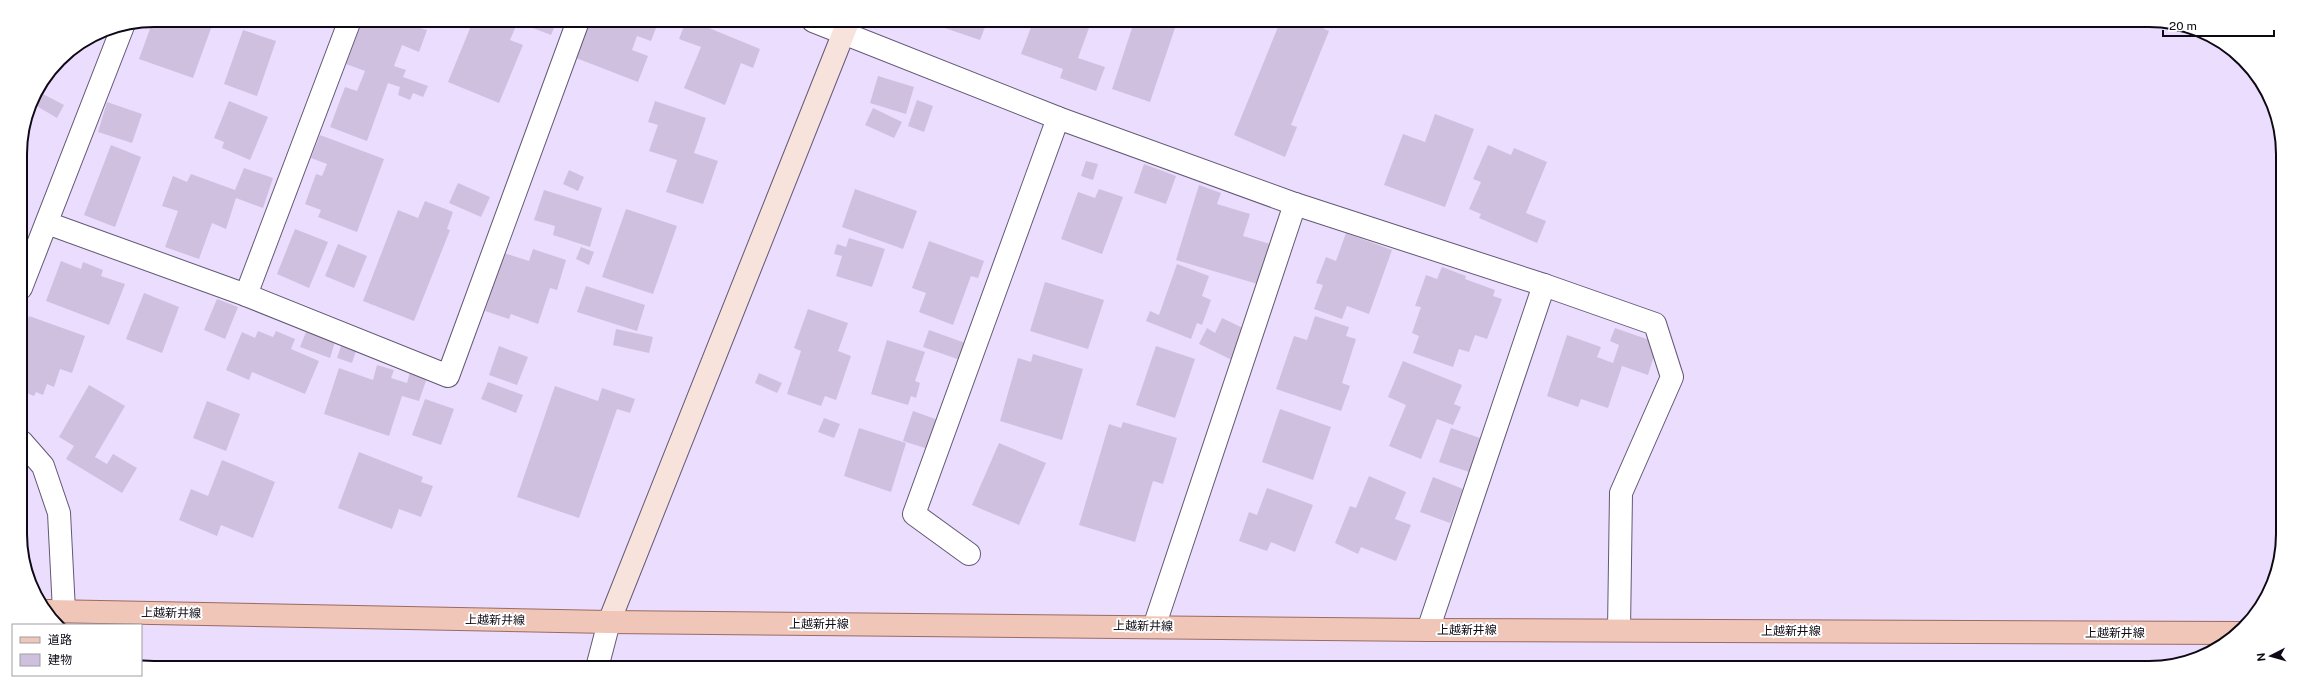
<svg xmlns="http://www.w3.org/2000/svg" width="2303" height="688" viewBox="0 0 2303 688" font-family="'Public Sans','Noto Sans JP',sans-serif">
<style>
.building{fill:#d0c0e0}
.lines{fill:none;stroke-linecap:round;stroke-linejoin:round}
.street-casing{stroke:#635874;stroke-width:24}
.secondary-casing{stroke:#635874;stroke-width:24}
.primary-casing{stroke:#9a6b60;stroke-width:24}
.street{stroke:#fff;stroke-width:22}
.secondary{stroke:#f8e2dc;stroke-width:22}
.primary{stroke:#f0c6b8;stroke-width:22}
.labels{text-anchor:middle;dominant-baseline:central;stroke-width:4;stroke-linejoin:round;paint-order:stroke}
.street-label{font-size:12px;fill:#0e0914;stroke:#fff}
.rim{fill:none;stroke:#0e0914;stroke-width:2}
</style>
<rect width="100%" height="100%" fill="#eaddfe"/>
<g class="building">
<path d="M154 20H214L193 78 139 59 151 26 141 23Z"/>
<path d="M363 20 422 21 420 28 427 30 419 52 402 45 394 66 406 70 403 77 428 86 423 97 413 93 410 100 398 95 400 87 388 83 367 141 330 127 345 87 357 91 365 71 346 64Z"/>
<path d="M444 21H460L457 26Z"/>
<path d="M473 21H503L516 26 510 40 523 45 499 103 448 82Z"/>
<path d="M527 21H557L551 35 525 25Z"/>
<path d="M590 21H653L658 23 651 41 637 36 632 50 648 56 638 82 576 58Z"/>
<path d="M686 21H712L709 28 760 49 753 68 741 63 725 105 684 88 701 47 679 39Z"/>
<path d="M927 22H987L980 40Z"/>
<path d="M1033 22H1072L1089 28 1078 58 1105 67 1096 91 1060 78 1063 69 1021 54Z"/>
<path d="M1134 22H1177L1150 102 1112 89Z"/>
<path d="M1280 22 1314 23V24L1329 31 1291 125 1297 127 1285 157 1234 135Z"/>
<path d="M243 30 276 41 257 96 224 84Z"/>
<path d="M878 76 914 87 906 114 870 103Z"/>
<path d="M41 93 64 105 57 118 35 105Z"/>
<path d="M917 100 933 106 924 132 908 126Z"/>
<path d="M229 101 268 117 250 160 222 148 224 142 214 138Z"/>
<path d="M655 101 706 118 694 153 718 161 703 204 666 192 677 160 649 151 658 125 648 122Z"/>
<path d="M107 102 142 114 132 143 98 132Z"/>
<path d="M873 108 902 122 894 138 865 125Z"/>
<path d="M1435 114 1474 129 1445 207 1384 185 1403 134 1425 142Z"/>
<path d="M320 135 384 159 357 232 318 217 321 210 305 204 316 174 322 176 327 164 311 158Z"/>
<path d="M111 145 141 157 115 227 84 215Z"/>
<path d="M1488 145 1511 155 1514 148 1547 162 1526 213 1546 221 1537 243 1479 218 1481 214 1469 209 1481 182 1473 179Z"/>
<path d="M1086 161 1098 164 1093 180 1081 176Z"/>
<path d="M1144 164 1176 176 1166 204 1134 193Z"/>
<path d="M244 168 273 178 263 208 236 198 226 229 212 223 199 259 165 247 178 211 162 206 173 176 187 182 191 174 235 190Z"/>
<path d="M569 170 584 177 578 191 563 184Z"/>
<path d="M458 183 490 197 481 217 449 203Z"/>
<path d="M1199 185 1221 193 1217 204 1250 214 1243 236 1274 245 1261 285 1176 260Z"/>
<path d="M855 189 917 211 903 249 842 227Z"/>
<path d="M1099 189 1123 197 1102 254 1061 239 1078 192 1095 198Z"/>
<path d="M544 190 602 208 590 247 553 235 555 226 534 220Z"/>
<path d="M425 201 453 212 447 229 450 230 414 321 363 301 398 210 418 218Z"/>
<path d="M626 209 677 226 653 294 602 277Z"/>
<path d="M295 229 328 242 309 288 277 274Z"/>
<path d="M1346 233 1392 250 1369 314 1347 306 1342 319 1314 309 1323 285 1316 283 1326 257 1336 261Z"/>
<path d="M849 238 885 249 872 287 836 276 842 256 834 254 837 244 846 247Z"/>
<path d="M929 241 984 261 978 278 971 276 953 325 919 312 926 293 912 288Z"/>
<path d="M338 244 367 256 354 288 325 276Z"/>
<path d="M581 247 594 252 589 265 576 259Z"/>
<path d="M533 249 566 260 557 290 550 288 538 324 511 314 509 319 485 311 504 253 529 261Z"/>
<path d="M61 261 81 269 83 262 103 270 101 276 125 284 109 325 46 301Z"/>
<path d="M1177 264 1209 276 1202 296 1211 300 1202 325 1197 323 1191 339 1146 321 1150 311 1159 315Z"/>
<path d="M1442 267 1466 276 1465 279 1495 290 1493 296 1502 299 1487 339 1475 335 1469 352 1459 349 1453 367 1413 353 1419 336 1412 333 1421 307 1415 306 1426 275 1437 279Z"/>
<path d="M1045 282 1104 300 1088 349 1030 331Z"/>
<path d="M586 286 645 305 637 331 577 312Z"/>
<path d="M144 293 179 307 162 353 126 339Z"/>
<path d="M217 299 238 307 225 339 204 330Z"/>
<path d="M808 309 848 323 838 351 851 356 836 400 825 396 821 406 787 394 801 351 794 348Z"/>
<path d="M29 316 85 336 72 373 60 369 54 387 47 384 43 395 36 392 34 396 22 391 21 337Z"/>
<path d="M1315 316 1349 327 1346 336 1356 339 1342 383 1350 386 1341 411 1276 389 1294 336 1307 340Z"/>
<path d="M1222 318 1247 330 1232 360 1199 344 1207 328 1215 333Z"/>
<path d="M1615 328 1658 343 1648 375 1622 366 1608 408 1581 399 1578 407 1547 396 1567 335 1601 347 1597 357 1613 363 1619 345 1610 341Z"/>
<path d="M616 329 653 337 649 353 613 345Z"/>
<path d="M929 330 968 344 963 361 923 347Z"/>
<path d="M258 331 273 337 276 331 295 339 291 349 319 361 305 394 252 372 249 380 226 370 242 332 255 338Z"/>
<path d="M306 332 335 342 330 358 300 347Z"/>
<path d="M887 340 925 352 915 381 920 383 916 398 911 396 908 405 871 394Z"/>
<path d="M341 346 356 351 352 363 337 358Z"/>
<path d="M499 346 528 357 517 385 489 375Z"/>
<path d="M1156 346 1195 359 1175 418 1136 405Z"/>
<path d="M1033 354 1083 369 1062 440 1000 421 1018 358 1031 362Z"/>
<path d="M1403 361 1462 385 1454 404 1461 407 1453 425 1437 419 1421 459 1389 446 1406 405 1388 397Z"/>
<path d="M377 365 394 370 391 378 407 383 410 372 427 378 419 401 402 396 389 436 324 414 339 368 373 380Z"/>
<path d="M759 373 782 383 777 393 755 383Z"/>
<path d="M488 382 523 395 516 413 481 399Z"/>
<path d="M89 385 125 406 95 457 107 464 113 454 137 468 122 493 66 459 74 446 59 437Z"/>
<path d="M555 386 598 401 602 388 635 399 630 413 617 409 579 518 517 497Z"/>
<path d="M425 399 454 409 441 445 412 435Z"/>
<path d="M207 401 240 414 226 451 193 438Z"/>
<path d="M1280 409 1331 427 1313 480 1262 462Z"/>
<path d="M913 411 938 420 928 449 903 441Z"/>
<path d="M824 418 840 424 834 438 818 432Z"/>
<path d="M1123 422 1177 438 1163 484 1153 481 1135 542 1079 525 1109 424 1121 428Z"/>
<path d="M859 428 906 443 891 492 844 476Z"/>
<path d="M1451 428 1483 439 1472 473 1439 462Z"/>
<path d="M999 443 1046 463 1019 525 972 505Z"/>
<path d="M359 452 423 477 421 482 433 486 421 517 399 509 392 529 338 508Z"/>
<path d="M222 460 275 482 253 538 221 525 217 536 179 520 191 489 208 496Z"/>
<path d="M1369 476 1406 492 1395 519 1411 525 1396 561 1361 547 1358 554 1335 543 1350 506 1356 508Z"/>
<path d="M1433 477 1463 489 1450 523 1420 512Z"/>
<path d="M1267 488 1313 505 1295 552 1271 542 1267 551 1239 541 1249 512 1257 515Z"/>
</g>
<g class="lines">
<g class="street-casing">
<g id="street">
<path d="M813 21 1058 118 1295 204 1544 285"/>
<path d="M47 223 246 295 448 376 578 21"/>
<path d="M21 288 123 26"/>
<path d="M246 295 350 20"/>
<path d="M22 442 43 466 59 513 64 611"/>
<path d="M969 554 914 514 1058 118"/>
<path d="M1154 627 1295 204"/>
<path d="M1428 630 1544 285 1655 324 1672 377 1621 493 1619 630"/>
<path d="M598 664 609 622"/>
</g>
</g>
<g class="secondary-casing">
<path id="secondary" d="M609 622 848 22"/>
</g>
<g class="primary-casing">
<path id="primary" d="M48 611 609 622 1428 630 2239 633"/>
</g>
<use href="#street" class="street"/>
<use href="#secondary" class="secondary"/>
<use href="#primary" class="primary"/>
</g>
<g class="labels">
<g class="street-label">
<text transform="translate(171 613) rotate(1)">上越新井線</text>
<text transform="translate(495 620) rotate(1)">上越新井線</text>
<text x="819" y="624">上越新井線</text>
<text transform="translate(1143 626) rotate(1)">上越新井線</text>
<text x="1467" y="630">上越新井線</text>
<text x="1791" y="631">上越新井線</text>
<text x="2115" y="633">上越新井線</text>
</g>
</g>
<path d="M0 0H2303V688H0ZM154 27H2149A127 127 0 0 1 2276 154V534A127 127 0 0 1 2149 661H154A127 127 0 0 1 27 534V154A127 127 0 0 1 154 27Z" fill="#fff" fill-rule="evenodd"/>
<path class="rim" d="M154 27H2149A127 127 0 0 1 2276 154V534A127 127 0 0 1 2149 661H154A127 127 0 0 1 27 534V154A127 127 0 0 1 154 27Z"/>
<rect x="12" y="624" width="130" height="52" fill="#ffffff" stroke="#9f9da1"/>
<rect x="20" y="637" width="20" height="6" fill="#f0c6b8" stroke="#9f9da1"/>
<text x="48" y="644" font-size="12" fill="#0e0914">道路</text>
<rect x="20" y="654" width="20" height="12" fill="#d0c0e0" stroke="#9f9da1"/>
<text x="48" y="664" font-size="12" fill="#0e0914">建物</text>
<g transform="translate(2271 656) rotate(264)" stroke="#ffffff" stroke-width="3" paint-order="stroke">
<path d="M0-3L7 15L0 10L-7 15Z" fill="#0e0914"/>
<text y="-6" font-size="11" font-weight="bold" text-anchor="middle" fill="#0e0914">N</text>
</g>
<path d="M2163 30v6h111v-6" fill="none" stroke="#0e0914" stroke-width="2"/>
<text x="2169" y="30" font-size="12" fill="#0e0914" stroke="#ffffff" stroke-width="3" paint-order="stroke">20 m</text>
</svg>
